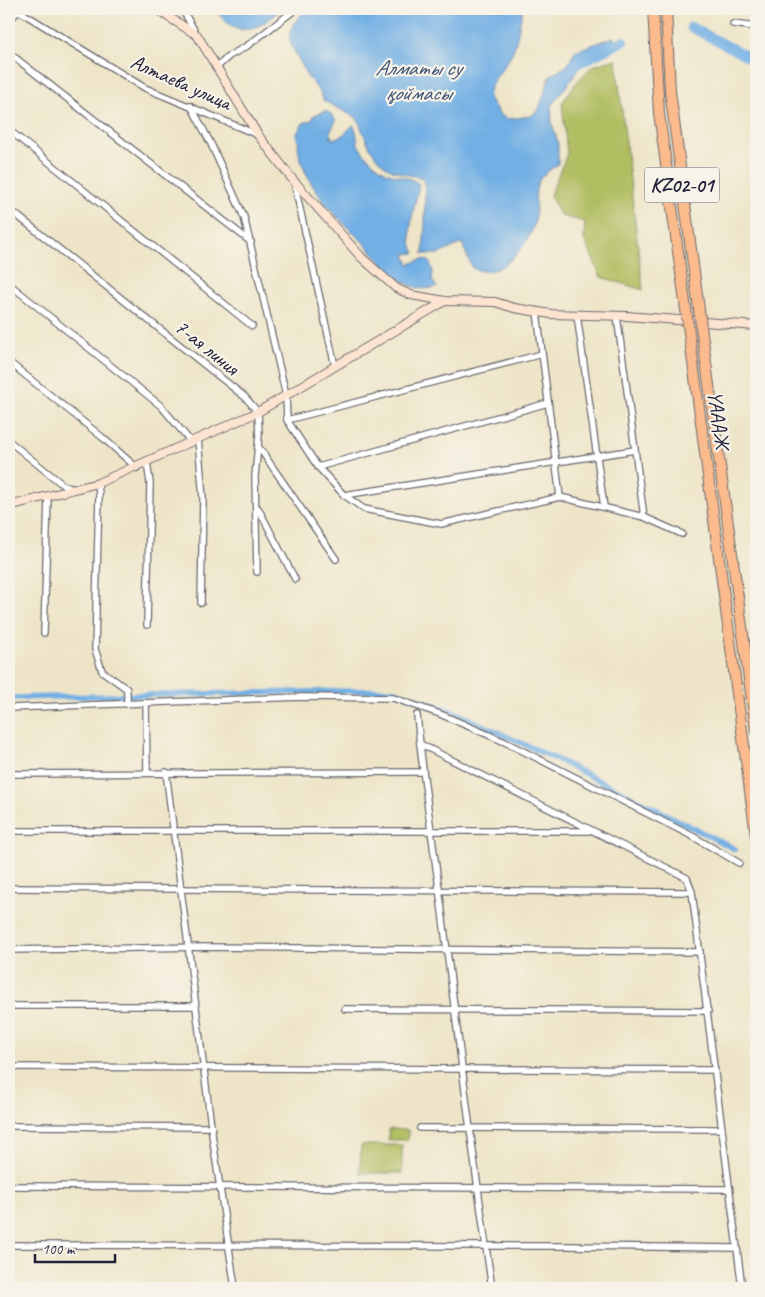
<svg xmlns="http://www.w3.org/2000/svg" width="765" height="1297" viewBox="0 0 765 1297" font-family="Caveat,sans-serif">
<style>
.green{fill:#b0bd60;stroke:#69704e}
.water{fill:#71afe4;stroke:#4a6890}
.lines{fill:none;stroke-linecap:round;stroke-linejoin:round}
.canal{stroke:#71afe4;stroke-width:5.5}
.river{stroke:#71afe4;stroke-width:10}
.street-casing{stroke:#69666c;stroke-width:8}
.secondary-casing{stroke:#69666c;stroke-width:10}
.highway-casing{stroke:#69666c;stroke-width:12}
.street{stroke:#fff;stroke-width:5.5}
.secondary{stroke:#fde4d1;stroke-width:8}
.highway{stroke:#fbbb8d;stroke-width:10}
.highway-bridge-casing{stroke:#69666c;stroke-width:12;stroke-linecap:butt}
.highway-bridge{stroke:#fbbb8d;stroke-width:10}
.labels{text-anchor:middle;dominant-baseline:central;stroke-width:4.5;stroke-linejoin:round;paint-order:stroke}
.shield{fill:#f7f3e8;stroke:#62616f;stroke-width:1}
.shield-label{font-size:20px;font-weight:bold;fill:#22223b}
.street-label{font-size:21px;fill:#22223b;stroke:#f7f3e8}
.water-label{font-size:22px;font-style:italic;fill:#3e5376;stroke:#f7f3e8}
</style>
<rect width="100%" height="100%" fill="#f7f3e8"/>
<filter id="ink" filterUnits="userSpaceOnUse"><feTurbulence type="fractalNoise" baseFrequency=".02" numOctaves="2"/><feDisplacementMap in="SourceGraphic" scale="10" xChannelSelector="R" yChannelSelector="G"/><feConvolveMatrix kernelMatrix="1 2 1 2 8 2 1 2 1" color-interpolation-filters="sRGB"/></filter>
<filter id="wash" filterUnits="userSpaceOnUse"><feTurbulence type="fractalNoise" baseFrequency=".0096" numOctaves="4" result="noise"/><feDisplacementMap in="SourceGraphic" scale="20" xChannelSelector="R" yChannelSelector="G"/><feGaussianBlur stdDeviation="1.12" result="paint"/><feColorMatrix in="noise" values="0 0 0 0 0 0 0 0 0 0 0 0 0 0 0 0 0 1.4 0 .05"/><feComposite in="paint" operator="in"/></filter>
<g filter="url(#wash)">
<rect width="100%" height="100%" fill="#eee5c8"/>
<g class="green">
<path d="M616 59 643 290 601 277 584 239 585 222 561 216 550 195 567 154 562 103 575 84 592 66Z"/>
<path d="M389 1129 408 1130V1140H388Z"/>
<path d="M361 1145H402V1173H360Z"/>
</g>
<g class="water">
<path d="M214 9H280C276 15 271 18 265 22 242 37 230 28 214 9Z"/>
<path d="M307 9H523C519 22 518 40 513 51 506 67 491 79 488 96L500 115 508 119 531 116 539 109 550 76 568 65 575 51 614 37 612 50 598 49 585 57 572 79 551 106 552 124 558 143V164C553 168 544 173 540 179 531 192 539 211 534 225 525 250 499 281 472 268L462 243 439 254H423L425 225V184L422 178C413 175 403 175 395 171 372 163 366 137 357 118L324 101C320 90 314 85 307 76 304 72 304 69 302 65 286 38 283 32 307 9Z"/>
<path d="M326 111 331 114 336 121 330 132 332 139 342 136 353 125C358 131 356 137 358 144 361 152 376 166 383 170 395 178 409 175 419 184 416 204 404 235 415 253L405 254 409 264 423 259 429 261 433 271 432 280 437 287C404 297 382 261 363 242 339 219 319 202 305 171 303 166 300 158 299 153 297 146 300 144 296 135L303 123 312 120 314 115Z"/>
</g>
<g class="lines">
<path class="canal" d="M9 698 392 690 459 714 560 761 735 849"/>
<g class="river">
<path d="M691 27 756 61"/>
<path d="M572 69 575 65 623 41"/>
</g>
</g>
</g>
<g filter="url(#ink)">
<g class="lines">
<g class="street-casing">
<g id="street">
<path d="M16 9 145 88 258 135"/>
<path d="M182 9 197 35"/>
<path d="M9 21 19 10"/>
<path d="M733 24 756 27"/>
<path d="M9 53 251 242"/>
<path d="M216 68 229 56 247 46 296 9"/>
<path d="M191 106 211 144 244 217 286 395 287 420 318 467 344 495 364 509 441 524 560 497 644 517 682 534"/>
<path d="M9 130 252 326"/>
<path d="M294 182 335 366"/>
<path d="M9 209 245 397 258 412 259 435 255 476 257 572"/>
<path d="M9 284 161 406 191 442"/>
<path d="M537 312 560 497"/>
<path d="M577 315 604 507"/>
<path d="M617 316 644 517"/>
<path d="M9 362 102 437 137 468"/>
<path d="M287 420 542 354"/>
<path d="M198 439 203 498 201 603"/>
<path d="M9 441 63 485 73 489"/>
<path d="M258 446 336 559"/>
<path d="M147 462 150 483 147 625"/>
<path d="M318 467 548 403"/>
<path d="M98 483 99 495 95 649 102 671 127 689V704"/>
<path d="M344 495 635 450"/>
<path d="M258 508 295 579"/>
<path d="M44 633 48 497"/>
<path d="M146 703 147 772"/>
<path d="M9 708 302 697 393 698 440 714 505 742 692 836 739 863"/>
<path d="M417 715C424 791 437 867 446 943 461 1058 475 1174 492 1288"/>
<path d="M420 744 687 878 692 892 742 1288"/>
<path d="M166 772 213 1141 235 1288"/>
<path d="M9 774 422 772"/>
<path d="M9 831H589"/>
<path d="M9 888 692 892"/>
<path d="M9 950 207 947 700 952"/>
<path d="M9 1006H195"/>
<path d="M345 1009 708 1011"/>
<path d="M9 1067 715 1070"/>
<path d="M9 1126 211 1127"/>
<path d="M420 1128 722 1129"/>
<path d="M9 1186 729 1189"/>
<path d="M9 1245 567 1246 737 1248"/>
</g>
</g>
<g class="secondary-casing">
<g id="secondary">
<path d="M156 9 197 35 258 135 293 180 362 258 396 288 411 295 445 301 495 302 514 308 551 314 626 316 756 326"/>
<path d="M9 506 98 483 258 412 445 301"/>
</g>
</g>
<g class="highway-casing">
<g id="highway">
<path d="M653 9 659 113 687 317"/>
<path d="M666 9 670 91 700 317"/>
<path d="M688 325 756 836"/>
<path d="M701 326 756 730"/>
</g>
</g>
<use href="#street" class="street"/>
<use href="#secondary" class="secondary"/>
<use href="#highway" class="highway"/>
<g class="highway-bridge-casing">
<g id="highway-bridge">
<path d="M687 317 688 325"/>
<path d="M700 317 701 326"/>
</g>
</g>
<use href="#highway-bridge" class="highway-bridge"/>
</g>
</g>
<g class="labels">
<rect class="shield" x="644.5" y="167.5" width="75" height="35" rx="4"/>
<g class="shield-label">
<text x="682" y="185">KZ02-01</text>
</g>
<g class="street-label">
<text transform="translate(181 82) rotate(24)">Алтаева улица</text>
<text transform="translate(207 347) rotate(39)">7-ая линия</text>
<text transform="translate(719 420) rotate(82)">ҮАААЖ</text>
</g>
<g class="water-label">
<text x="418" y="68">Алматы су<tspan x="418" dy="25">қоймасы</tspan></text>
</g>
</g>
<rect width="765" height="1297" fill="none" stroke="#f7f3e8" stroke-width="30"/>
<path d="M35 1254v8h80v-8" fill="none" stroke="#22223b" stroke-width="2.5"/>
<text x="42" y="1254" font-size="15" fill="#22223b" stroke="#f7f3e8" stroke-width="4" paint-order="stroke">100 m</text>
</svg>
